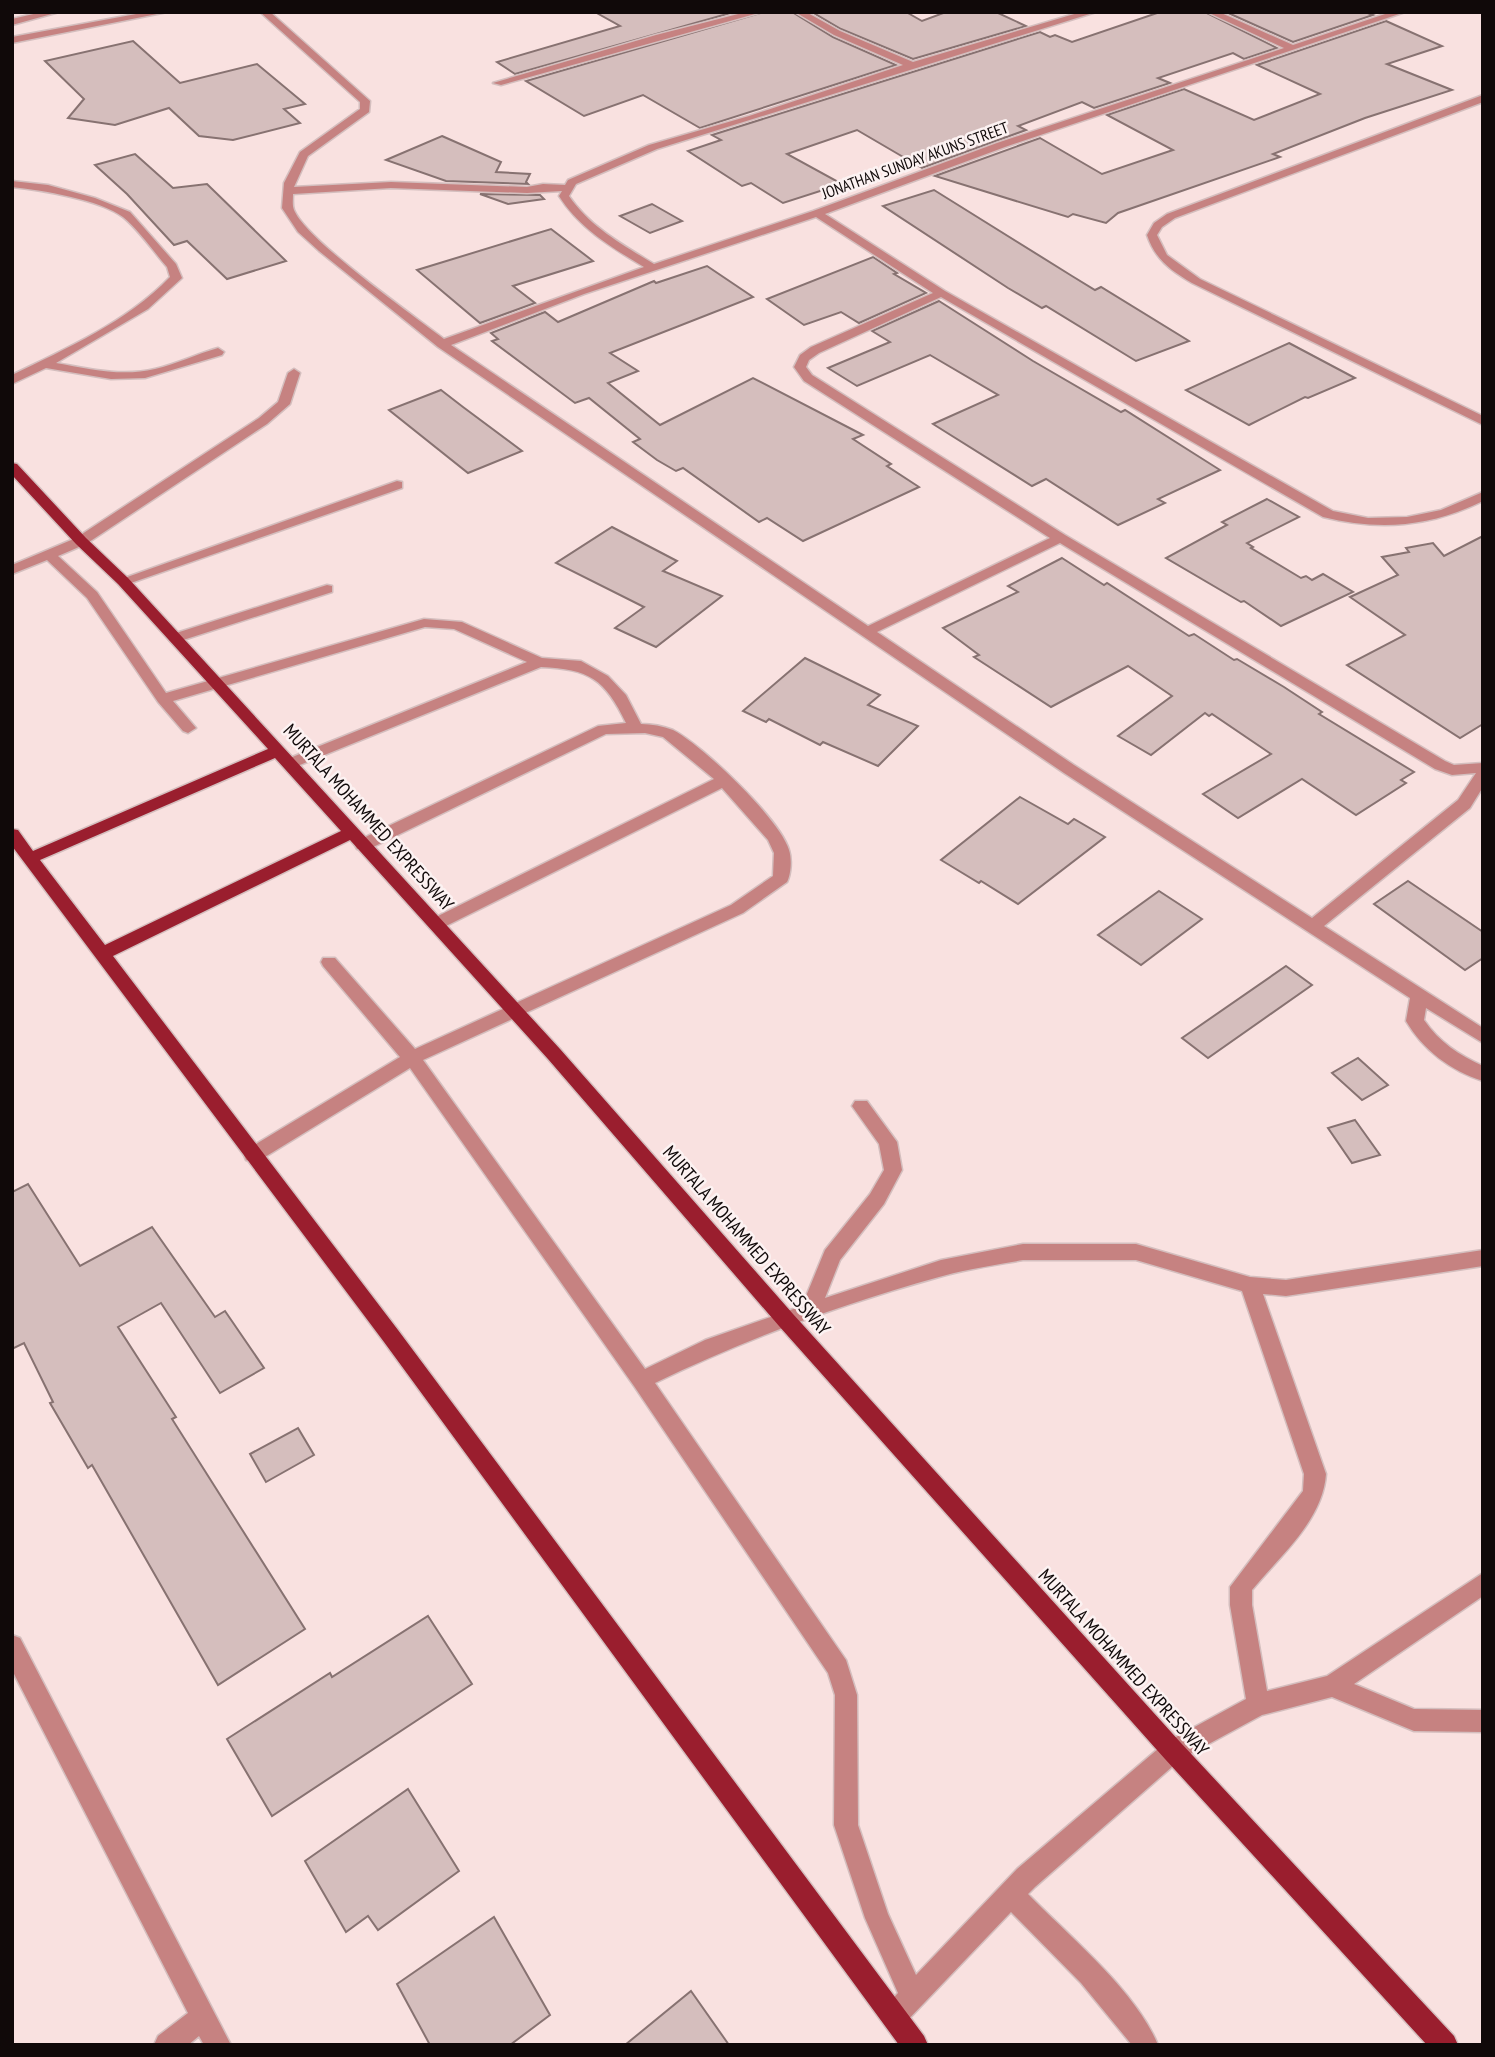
<svg xmlns="http://www.w3.org/2000/svg" width="1495" height="2057" viewBox="0 0 1495 2057" font-family="'PT Sans Narrow',sans-serif">
<style>
.building{fill:#d5bebd;stroke:#877271;stroke-width:2}
.lines{fill:none;stroke-linecap:round;stroke-linejoin:round}
.minor-casing{stroke:#d4bebe;stroke-width:3}
.major-casing{stroke:#d4bebe;stroke-width:3}
.minor{fill:#c68281;fill-rule:evenodd}
.major{fill:#9a1e2e;fill-rule:evenodd}
.labels{text-anchor:middle;dominant-baseline:central;stroke-width:5;stroke-linejoin:round;paint-order:stroke}
.far-street-label{font-size:16px;fill:#100909;stroke:#fcf2f2}
.street-label{font-size:19px;fill:#100909;stroke:#fcf2f2}
</style>
<rect width="100%" height="100%" fill="#f9e1e0"/>
<g class="building">
<path d="M595 12H734L515 74 497 62 620 26Z"/>
<path d="M764 12H792L833 37 896 65 700 128 643 95 584 116 526 81Z"/>
<path d="M812 12H906L922 21 946 12H996L1026 26 913 59 841 29Z"/>
<path d="M1160 12H1205L1277 48 1244 59 1233 53 1158 78 1170 83 1094 108 1082 102 1018 126 1026 130 922 168 857 130 787 154 842 184 783 203 751 183 742 186 688 151 721 140 712 135 1040 32 1050 37 1055 35 1072 42Z"/>
<path d="M1226 12H1365L1373 15 1293 42Z"/>
<path d="M1386 21 1442 46 1387 64 1452 90 1365 118 1273 154 1280 157 1118 213 1106 223 1073 214 1068 217 935 176 1040 138 1102 174 1173 150 1107 115 1184 89 1254 120 1320 94 1257 65Z"/>
<path d="M133 41 180 83 257 64 305 104 284 109 300 123 233 140 199 136 169 108 115 125 68 118 84 99 45 61Z"/>
<path d="M442 136 501 162 496 172 530 174 526 182 528 184 446 181 386 160Z"/>
<path d="M135 154 173 188 207 184 286 261 227 279 187 241 174 245 127 194 95 165Z"/>
<path d="M934 190 1072 276 1095 290 1101 287 1189 341 1136 361 1046 306 1042 308 1008 288 883 206Z"/>
<path d="M480 194 540 195 544 199 508 204Z"/>
<path d="M652 204 682 221 650 233 620 216Z"/>
<path d="M551 229 593 261 513 286 535 303 480 323 417 270Z"/>
<path d="M873 257 897 273 894 274 926 293 859 323 841 312 804 325 767 299Z"/>
<path d="M707 266 753 297 610 353 638 371 608 383 660 425 753 378 863 435 853 439 891 464 887 466 919 487 803 541 767 518 759 522 683 468 676 471 657 460 633 442 640 439 589 398 575 403 492 341 498 339 491 333 545 312 558 322 654 281 656 283Z"/>
<path d="M939 301 1033 361 1121 412 1125 410 1220 470 1158 499 1165 503 1118 525 1046 479 1032 486 933 424 998 395 930 355 857 386 828 368 890 342 872 331Z"/>
<path d="M1289 343 1355 378 1308 398 1305 397 1249 425 1186 390Z"/>
<path d="M441 390 463 407 522 451 468 473 389 410Z"/>
<path d="M1267 499 1299 517 1247 543 1253 547 1251 548 1301 578 1306 576 1312 580 1323 574 1353 592 1281 626 1244 601 1241 602 1166 558 1227 525 1222 522Z"/>
<path d="M612 527 677 561 663 571 722 596 656 647 615 628 644 607 556 563Z"/>
<path d="M1483 536V724L1460 738 1347 665 1405 635 1350 597 1398 575 1382 557 1409 552 1406 548 1433 543 1444 556Z"/>
<path d="M1062 558 1104 585 1107 583 1189 636 1194 634 1234 660 1237 659 1284 687 1322 712 1319 714 1414 772 1401 780 1406 783 1356 815 1302 779 1238 818 1203 794 1271 754 1212 714 1209 716 1205 713 1151 755 1118 736 1172 696 1128 666 1051 707 974 657 979 655 943 628 1018 592 1008 586Z"/>
<path d="M805 658 880 695 868 705 918 726 878 766 823 742 820 745 769 719 766 722 743 711Z"/>
<path d="M1020 797 1068 824 1074 819 1105 837 1018 904 981 881 979 883 941 860Z"/>
<path d="M1408 881 1483 932V958L1465 970 1374 904Z"/>
<path d="M1159 891 1202 919 1141 965 1098 935Z"/>
<path d="M1286 966 1312 985 1208 1058 1182 1038Z"/>
<path d="M1358 1058 1388 1085 1362 1100 1332 1073Z"/>
<path d="M1355 1120 1380 1155 1352 1163 1328 1128Z"/>
<path d="M28 1184 80 1266 152 1227 215 1317 225 1311 264 1368 220 1393 161 1303 118 1327 176 1417 172 1419 305 1629 218 1685 92 1465 88 1468 50 1403 53 1402 24 1343 12 1349V1192Z"/>
<path d="M298 1428 314 1455 266 1482 250 1454Z"/>
<path d="M428 1616 472 1684 272 1816 227 1739 330 1673 332 1677Z"/>
<path d="M408 1789 459 1871 378 1930 368 1916 346 1932 305 1861Z"/>
<path d="M494 1917 550 2015 510 2045H430L397 1984Z"/>
<path d="M691 1991 729 2045H625Z"/>
</g>
<g class="lines">
<g class="minor-casing">
<g id="minor">
<path d="M42 12H59L12 25V19Z"/>
<path d="M147 12H167L12 43V37Z"/>
<path d="M260 12H270L370 101 369 112 308 156 294 187 391 182 527 187 543 184 565 185 568 180 649 145 749 116 903 65 834 35 795 12H806L840 31 913 62 1081 12H1096L657 149 576 184 569 196C590 227 623 245 654 264L813 211 997 143 1284 48 1207 12H1219L1293 45 1391 12H1405L1005 147 825 214 945 291 1333 511 1368 518 1407 517 1441 510 1483 492V501C1430 527 1380 531 1323 517L941 297 819 353 809 360 806 367 812 375 1065 535 1445 761 1454 765 1483 763V787L1470 808 1324 926 1483 1028V1043L1426 1008 1424 1020C1439 1042 1459 1055 1483 1066V1081C1451 1071 1423 1050 1406 1021L1410 998 1064 773 438 347 319 251 298 232 282 208 284 183 300 152 360 109V102ZM391 188 527 193 562 191 559 196C580 229 611 247 644 267L444 339C413 315 306 240 294 210 292 205 293 199 293 194ZM816 217 933 293 811 347 800 355 794 367 804 381 1050 538 868 626 451 345 584 294ZM1060 543 1435 769 1452 775 1476 773 1458 800 1312 918 1074 765 877 632Z"/>
<path d="M746 12H762L501 85 493 83 656 35Z"/>
<path d="M1483 95V102L1175 218 1162 227 1157 235 1167 255 1200 279 1483 416V425L1192 283C1170 270 1155 259 1147 235L1154 223 1167 214Z"/>
<path d="M12 181 48 185 95 198 130 212 176 264 182 278 148 309 56 363C89 369 122 377 155 369 176 364 197 354 218 348L224 352 222 355 145 378 111 379 46 368 12 384V375C67 348 127 322 170 277L167 267C153 251 139 230 123 217 101 200 41 190 12 187Z"/>
<path d="M294 369 300 373 290 404 267 424 86 544 58 556 97 592 166 693 424 619 462 622 542 658 581 661 608 676 626 695 641 724C651 724 663 726 673 730 702 745 780 819 789 850 792 859 791 874 787 882L743 913 423 1060 645 1369 705 1340 802 1306 825 1250 870 1194 884 1170 879 1144 852 1106 855 1101H867L897 1142 902 1170 884 1204 840 1260 825 1298 941 1260 1023 1244H1136L1250 1277 1286 1280 1483 1250V1266L1286 1296 1263 1294 1326 1474C1323 1520 1280 1556 1252 1590V1605L1267 1691 1327 1676 1483 1573V1596L1354 1684 1414 1709 1483 1710V1732L1414 1731 1332 1697 1262 1715 1181 1759 1035 1887 1028 1894C1069 1936 1136 1991 1158 2045H1132L1081 1983 1011 1912 903 2025 894 2029 885 2025 881 2016 885 2007 898 1993 865 1918 834 1825 835 1695 828 1673 634 1386 410 1068 260 1160 253 1162 246 1160 244 1155 246 1150 400 1057 323 966 321 962 323 958H335L415 1049 731 905 773 876 774 853 768 840 722 788 442 928H430L428 924 430 920 714 779 663 737 645 733 606 734 369 849H357L355 845 357 841 598 726 626 723C605 679 589 669 541 667L290 769 282 764 285 760 527 662 454 629 425 627 173 701 196 728 188 733 183 731 158 702 87 598 47 560 12 574V565L76 538 259 418 278 402 288 373ZM1023 1260H1136L1242 1291 1304 1474 1303 1491 1230 1587V1605L1246 1699 1165 1743 1017 1869 916 1975 888 1914 858 1825 857 1695 846 1660 655 1383C745 1339 842 1304 939 1277 966 1269 995 1265 1023 1260Z"/>
<path d="M397 481 402 482V488L128 584 123 585 116 581Z"/>
<path d="M327 585 332 586V592L180 641H170L168 638 170 635Z"/>
<path d="M12 1635 20 1638 231 2045H204L199 2036 188 2045H154L158 2036 188 2013 12 1670Z"/>
</g>
</g>
<g class="major-casing">
<path id="major" d="M12 463 17 464 86 538 128 578 560 1049 793 1314 1181 1743 1454 2036 1458 2045H1427L1165 1759 779 1326 548 1059 350 840 113 956 398 1330 924 2036 928 2045H899L384 1342 12 846V829L18 830 33 851 268 749 118 584 76 544 12 475ZM275 758 341 831 105 945 40 860Z"/>
</g>
<use href="#minor" class="minor"/>
<use href="#major" class="major"/>
</g>
<g class="labels">
<g class="far-street-label">
<text transform="translate(915 160) rotate(-20)">JONATHAN SUNDAY AKUNS STREET</text>
</g>
<g class="street-label">
<text transform="translate(369 817) rotate(48)">MURTALA MOHAMMED EXPRESSWAY</text>
<text transform="translate(747 1240) rotate(49)">MURTALA MOHAMMED EXPRESSWAY</text>
<text transform="translate(1124 1662) rotate(48)">MURTALA MOHAMMED EXPRESSWAY</text>
</g>
</g>
<rect width="1495" height="2057" fill="none" stroke="#100909" stroke-width="28"/>
</svg>
